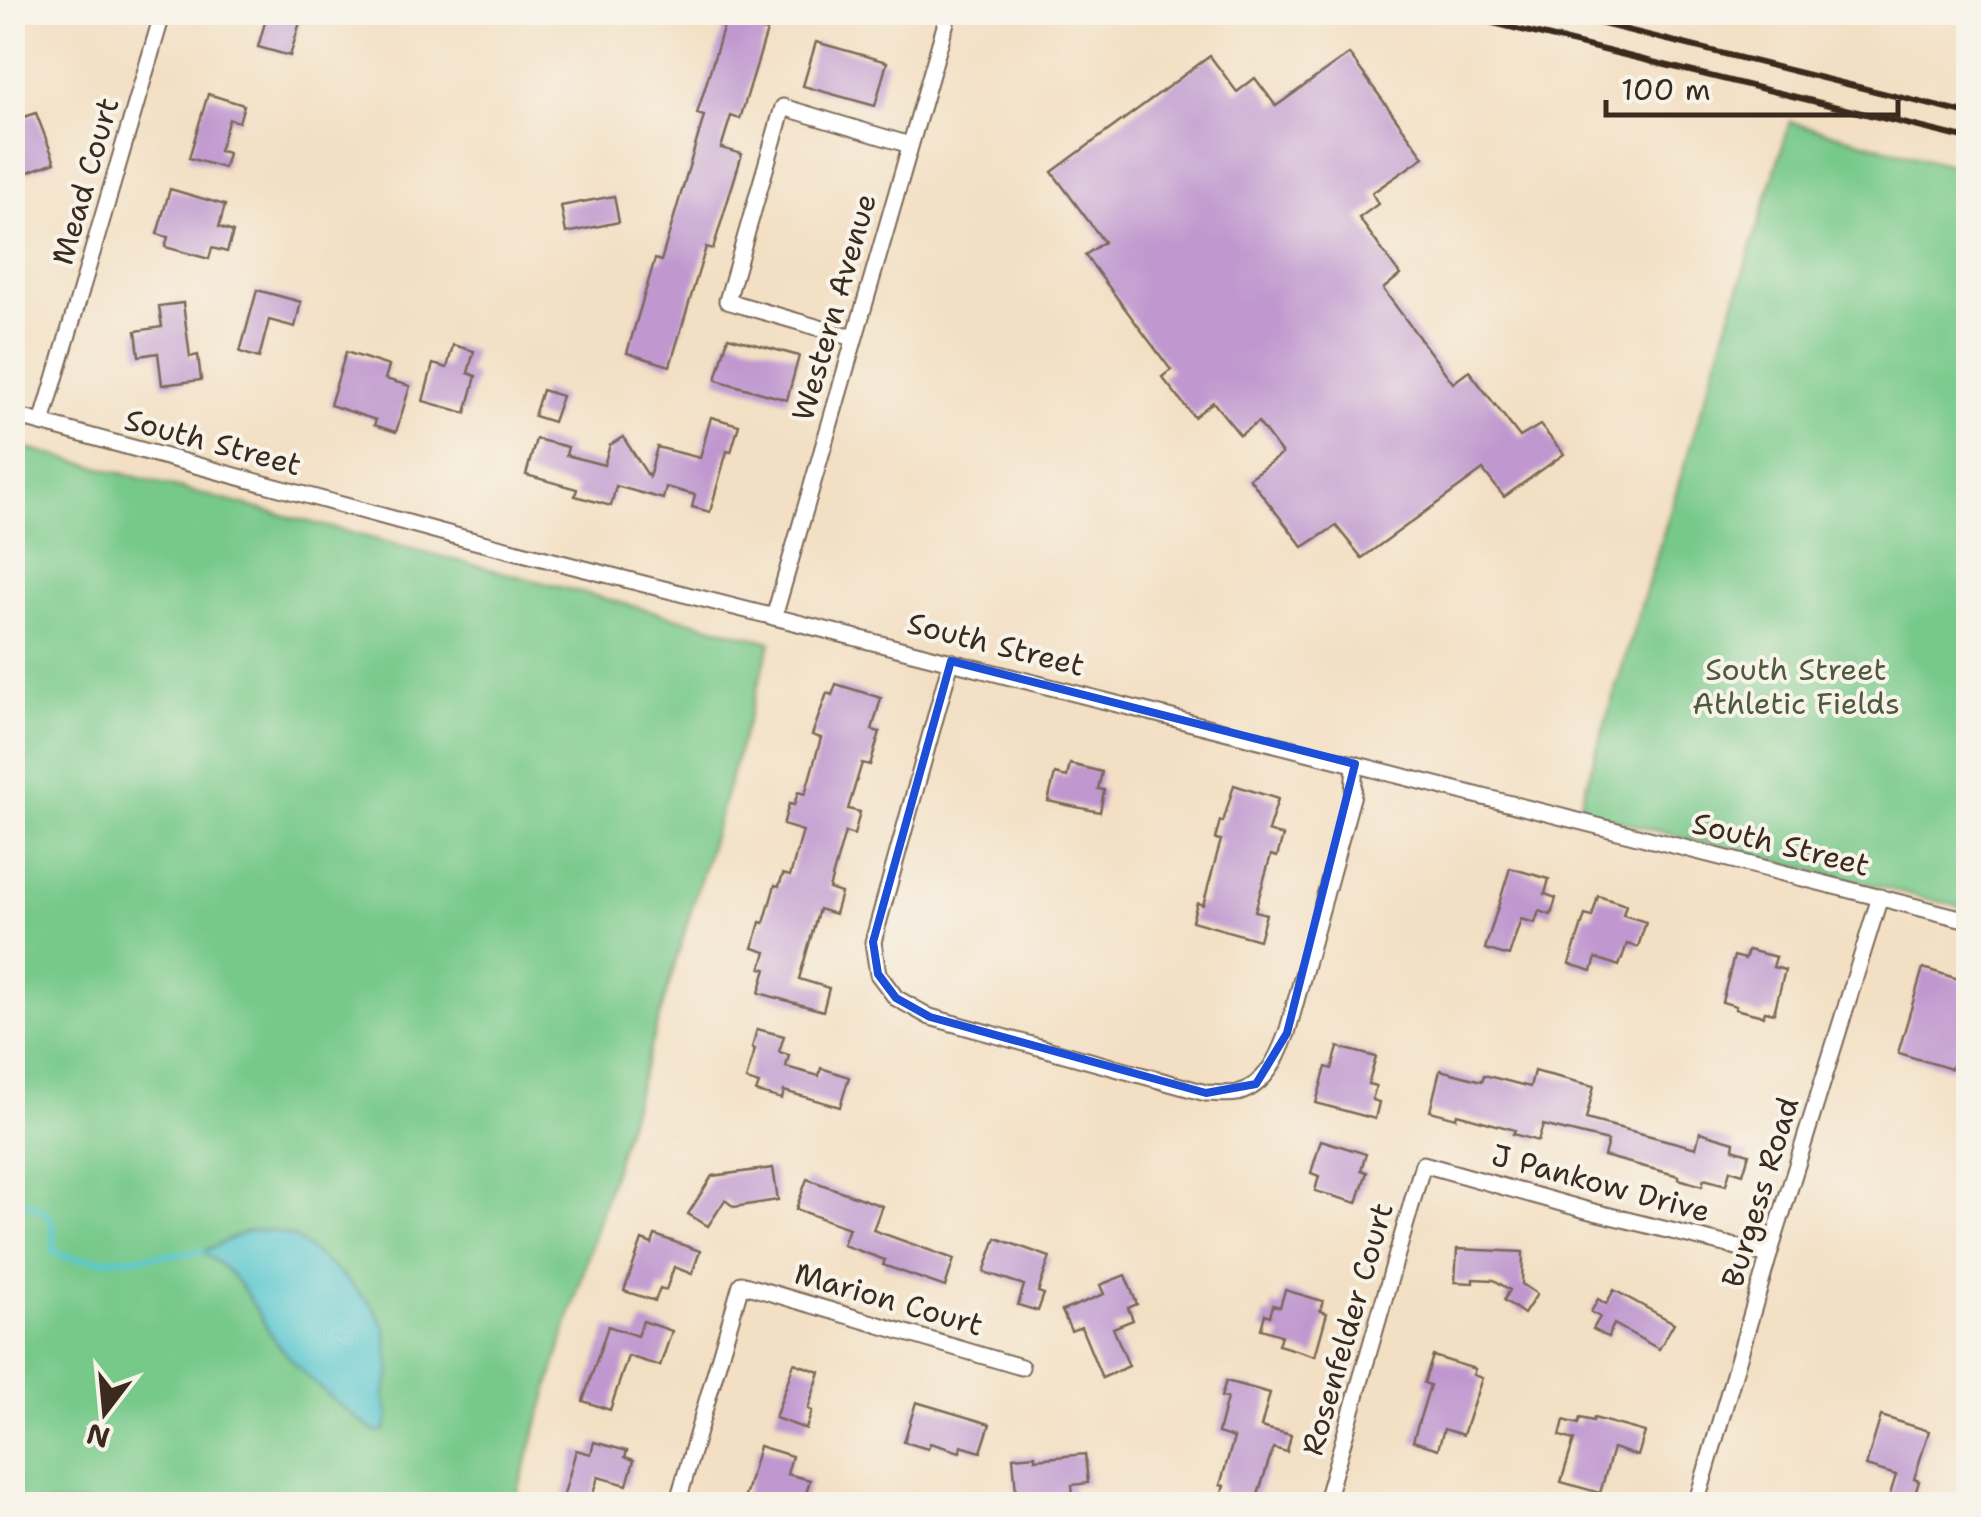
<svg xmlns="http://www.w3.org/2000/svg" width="1981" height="1517" viewBox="0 0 1981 1517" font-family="'Shantell Sans',sans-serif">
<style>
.green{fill:#77c98a;stroke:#597a54;stroke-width:2.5}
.water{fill:#5bc8d0;stroke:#4b7977;stroke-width:2.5}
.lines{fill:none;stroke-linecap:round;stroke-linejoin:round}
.stream{stroke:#5bc8d0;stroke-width:6}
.building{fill:#c098cf}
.street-casing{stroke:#7b6958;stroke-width:19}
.street{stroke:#fff;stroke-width:15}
.rail{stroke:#3b2a1e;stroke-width:6}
.marked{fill:none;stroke:#1d4ed8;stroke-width:8;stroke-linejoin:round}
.labels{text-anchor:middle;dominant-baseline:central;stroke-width:8;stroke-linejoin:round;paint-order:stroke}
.street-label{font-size:30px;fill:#3b2a1e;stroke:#f7f3e8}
.park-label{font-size:30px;fill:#4d5a3e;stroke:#f7f3e8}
</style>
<rect width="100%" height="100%" fill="#f7f3e8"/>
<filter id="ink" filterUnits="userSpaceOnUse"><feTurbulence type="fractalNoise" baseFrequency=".01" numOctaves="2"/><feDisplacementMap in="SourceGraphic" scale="20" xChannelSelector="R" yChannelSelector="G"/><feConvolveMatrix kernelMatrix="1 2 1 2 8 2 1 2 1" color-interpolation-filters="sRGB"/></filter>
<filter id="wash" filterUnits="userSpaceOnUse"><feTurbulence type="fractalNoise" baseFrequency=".0048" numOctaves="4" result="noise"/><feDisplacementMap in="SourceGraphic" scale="40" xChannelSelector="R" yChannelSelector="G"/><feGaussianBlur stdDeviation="2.25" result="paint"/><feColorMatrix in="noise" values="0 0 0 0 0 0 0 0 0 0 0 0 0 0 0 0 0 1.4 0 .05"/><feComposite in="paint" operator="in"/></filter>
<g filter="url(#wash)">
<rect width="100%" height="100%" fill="#f3dfc3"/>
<g class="green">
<path d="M1790 122 1968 170V909L1578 811Z"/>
<path d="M13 445 771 642 514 1504H13Z"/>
</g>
<path class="water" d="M271 1230 295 1238 337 1271 372 1305 385 1327 391 1372 384 1397 389 1416 385 1431 375 1432C342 1408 308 1380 281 1348 263 1326 252 1297 233 1276 224 1266 213 1259 202 1252L247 1231Z"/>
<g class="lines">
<g class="stream">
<path d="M1968 808V826"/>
<path d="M12 1200C48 1208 56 1213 53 1251L69 1258 102 1260 202 1252"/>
</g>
</g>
<g id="blocks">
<g class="building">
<path d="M268 12H303L290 56 258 47Z"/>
<path d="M726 19 767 31 740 119 731 116 721 148 742 154 713 249 706 247 670 366 627 353 655 259 661 261 704 116 697 114Z"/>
<path d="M816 42 887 62 875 106 803 86Z"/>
<path d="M1349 54 1424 157 1372 193 1378 204 1359 218 1400 275 1383 289 1453 383 1469 371 1520 437 1540 425 1564 454 1504 497 1483 470 1362 558 1336 526 1303 547 1249 478 1282 454 1258 422 1240 435 1213 402 1194 417 1162 377 1171 370 1085 255 1104 242 1052 172 1210 56 1237 92 1255 78 1276 106Z"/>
<path d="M208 94 244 105 239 122 229 119 219 151 228 153 224 168 189 158Z"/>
<path d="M36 113 55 162 12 178V121Z"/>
<path d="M170 189 225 205 219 227 233 232 227 252 212 248 209 259 165 247 168 237 157 234Z"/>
<path d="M614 196 619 222 566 233 561 206Z"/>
<path d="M257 290 301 302 295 327 269 320 259 358 240 352Z"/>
<path d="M183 303 190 357 198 355 201 380 162 385 158 353 139 356 136 331 162 327 159 306Z"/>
<path d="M728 337 799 356 787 400 716 380Z"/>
<path d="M453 345 474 351 468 373 476 376 466 413 423 401 433 364 447 368Z"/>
<path d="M346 352 389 366 385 379 410 386 396 432 374 425 376 420 330 405Z"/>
<path d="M542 390 562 396 553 422 534 416Z"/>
<path d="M711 417 739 425 731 452 727 451 710 512 692 507 695 495 666 487 663 499 616 486 611 506 575 496 577 489 526 475 536 439 568 447 566 455 604 465 610 445 623 437 649 477 657 447 700 458Z"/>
<path d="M836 684 881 698 872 730 880 732 870 765 862 763 848 809 860 812 854 835 845 832 829 889 841 893 835 914 819 909 799 979 829 988 823 1011 759 993 766 969 761 968 766 952 753 948 760 922 764 923 775 885 779 886 783 874 790 876 803 831 783 825 789 804 794 805 798 792 805 794 821 738 812 735 827 693 832 695Z"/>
<path d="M1070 764 1102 772 1098 789 1104 790 1100 812 1048 801 1055 774 1067 777Z"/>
<path d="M1234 785 1278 799 1268 831 1283 836 1277 857 1271 855 1255 911 1266 914 1259 940 1192 921 1197 903 1203 905 1221 840 1215 839 1220 821 1223 822Z"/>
<path d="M1510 868 1549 879 1545 894 1556 898 1551 915 1539 911 1535 923 1521 919 1509 956 1485 949Z"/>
<path d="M1598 896 1626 905 1623 915 1646 922 1638 947 1627 944 1619 966 1596 958 1592 971 1569 964 1585 915 1592 917Z"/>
<path d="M1748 950 1776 957 1773 967 1785 970 1774 1013 1765 1011 1763 1016 1735 1009 1736 1006 1722 1002 1734 956 1745 959Z"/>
<path d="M1923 968 1968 982V1041L1961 1039 1951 1069 1898 1053Z"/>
<path d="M757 1029 784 1036 779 1052 789 1055 786 1067 819 1076 821 1068 849 1077 840 1107 784 1091 782 1099 756 1092 759 1084 746 1080 755 1049 752 1048Z"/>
<path d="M1338 1047 1376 1057 1368 1084 1376 1086 1372 1100 1379 1102 1375 1119 1316 1103 1326 1067 1332 1069Z"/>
<path d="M1440 1070 1482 1081 1484 1075 1530 1087 1534 1071 1594 1086 1586 1119 1696 1148 1700 1132 1734 1142 1733 1149 1749 1154 1743 1174 1730 1170 1726 1185 1704 1179 1702 1186 1679 1179V1176L1604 1156 1608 1141 1543 1125 1538 1141 1513 1134 1515 1130 1457 1114 1456 1118 1430 1111Z"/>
<path d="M1321 1140 1366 1154 1361 1170 1367 1172 1357 1203 1315 1191 1319 1176 1311 1173Z"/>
<path d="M773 1168 778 1200 734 1207 725 1200 708 1226 688 1214 712 1176Z"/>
<path d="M807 1179 882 1206 873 1230 954 1259 945 1287 883 1265 885 1260 843 1245 849 1228 796 1209Z"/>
<path d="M655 1235 700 1251 692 1274 674 1267 666 1290 660 1288 655 1301 624 1291 642 1240 652 1244Z"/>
<path d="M996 1238 1050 1257 1038 1292 1044 1294 1038 1311 1018 1305 1024 1285 984 1272Z"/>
<path d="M1457 1249 1523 1252 1522 1284 1537 1294 1524 1314 1504 1300 1510 1290 1494 1280 1473 1279V1283L1455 1282Z"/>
<path d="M1125 1275 1137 1304 1128 1308 1133 1320 1113 1328 1129 1366 1102 1378 1081 1327 1071 1331 1062 1311 1104 1294 1100 1285Z"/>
<path d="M1285 1290 1323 1301 1320 1311 1327 1313 1315 1356 1278 1345 1281 1335 1261 1329 1265 1314 1270 1316 1273 1305 1280 1307Z"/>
<path d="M1614 1290 1674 1323 1659 1349 1614 1324 1608 1337 1593 1329 1600 1317 1591 1312 1598 1299 1606 1304Z"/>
<path d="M643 1321 672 1331 660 1366 628 1356 610 1410 583 1401 608 1326 637 1336Z"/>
<path d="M1433 1356 1475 1369 1473 1375 1482 1378 1463 1435 1444 1429 1438 1449 1413 1441 1430 1385 1424 1383Z"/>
<path d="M794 1363 820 1372 808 1409 812 1411 806 1429 775 1418Z"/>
<path d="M1226 1381 1270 1393 1261 1427 1291 1435 1287 1452 1273 1448 1255 1504H1218L1224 1486 1220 1485 1234 1438 1218 1433 1227 1398 1221 1397Z"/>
<path d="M916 1402 990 1424 981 1452 961 1446 960 1452 930 1443 928 1449 904 1442Z"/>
<path d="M1881 1416 1929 1431 1914 1479 1919 1481 1912 1504H1887L1896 1475 1866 1466Z"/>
<path d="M1580 1418 1593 1421 1594 1418 1645 1432 1638 1456 1613 1448 1600 1493 1561 1482 1574 1440 1560 1436 1564 1420 1578 1424Z"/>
<path d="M594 1442 627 1451 625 1457 634 1460 627 1485 598 1477 590 1504H572L562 1502 576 1450 591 1454Z"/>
<path d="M759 1446 792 1456 787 1474 810 1480 803 1504H743Z"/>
<path d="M1085 1454 1088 1483 1072 1485 1073 1496 1056 1497V1502L1017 1504 1013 1457 1035 1455V1459Z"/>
</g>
</g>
</g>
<g filter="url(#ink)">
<use href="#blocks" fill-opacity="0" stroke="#7b6958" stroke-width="2.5"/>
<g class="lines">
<g class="street-casing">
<g id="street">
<path d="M854 338 727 301 783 107 910 145"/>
<path d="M12 415 463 538 1968 920"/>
<path d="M42 423 163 12"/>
<path d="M774 617 949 12"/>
<path d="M951 661 873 942 878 974 896 998 930 1017 1206 1093C1216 1093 1228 1095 1238 1093 1266 1085 1278 1057 1287 1033L1353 794 1355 764"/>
<path d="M677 1504 741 1284 1021 1367"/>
<path d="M1325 1504 1423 1164 1586 1210 1769 1255"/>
<path d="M1696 1504 1769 1255 1880 897"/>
</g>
</g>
<use href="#street" class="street"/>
<g class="rail">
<path d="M1448 12 1968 139"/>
<path d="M1554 12 1968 114"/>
</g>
</g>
</g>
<path class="marked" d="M951 661 1355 764 1287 1033 1256 1084 1206 1093 930 1017 896 998 878 974 873 942Z"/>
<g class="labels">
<g class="street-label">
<text transform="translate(85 181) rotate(-74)">Mead Court</text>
<text transform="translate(834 307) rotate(-74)">Western Avenue</text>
<text transform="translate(213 442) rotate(15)">South Street</text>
<text transform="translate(996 644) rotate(14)">South Street</text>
<text transform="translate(1781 844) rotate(14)">South Street</text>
<text transform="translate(1601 1183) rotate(15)">J Pankow Drive</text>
<text transform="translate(1760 1192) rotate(-73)">Burgess Road</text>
<text transform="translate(889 1299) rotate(16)">Marion Court</text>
<text transform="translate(1347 1329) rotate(-74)">Rosenfelder Court</text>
</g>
<g class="park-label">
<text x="1796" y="669">South Street<tspan x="1796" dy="34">Athletic Fields</tspan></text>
</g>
</g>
<rect width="1981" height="1517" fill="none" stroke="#f7f3e8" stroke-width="50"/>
<g transform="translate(105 1412) rotate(196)" stroke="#f7f3e8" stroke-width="8" paint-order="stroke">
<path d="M0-8L18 38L0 25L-18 38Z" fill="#3b2a1e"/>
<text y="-15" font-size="28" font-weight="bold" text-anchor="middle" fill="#3b2a1e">N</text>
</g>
<path d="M1606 100v15h292v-15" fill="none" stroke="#3b2a1e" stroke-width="5"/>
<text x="1621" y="100" font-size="30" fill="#3b2a1e" stroke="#f7f3e8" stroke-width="8" paint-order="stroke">100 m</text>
</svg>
